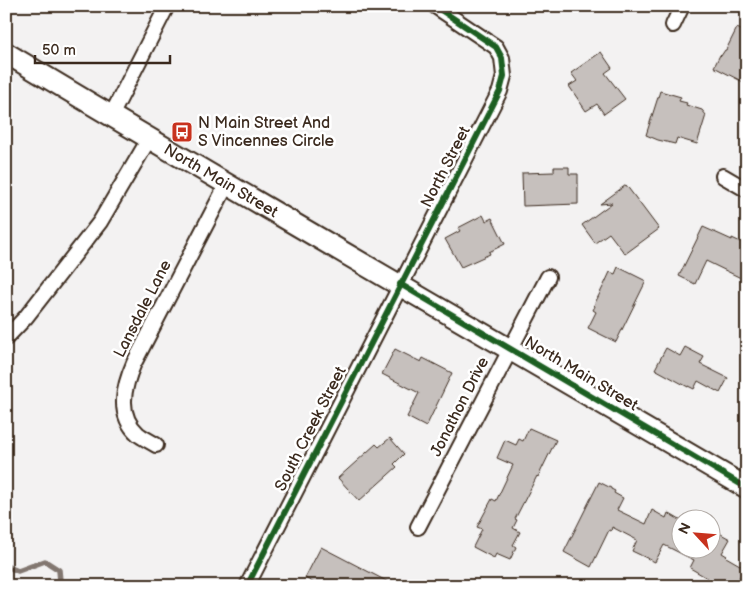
<svg xmlns="http://www.w3.org/2000/svg" width="753" height="592" viewBox="0 0 753 592" font-family="'Balsamiq Sans',sans-serif">
<style>
.lines{fill:none;stroke-linecap:round;stroke-linejoin:round}
.stream{stroke:#827770;stroke-width:5.5}
.building{fill:#c6c0bd;stroke:#3b2a1e}
.street-casing{stroke:#3b2a1e;stroke-width:18}
.secondary-casing{stroke:#3b2a1e;stroke-width:24}
.street{stroke:#fff;stroke-width:14}
.secondary{stroke:#fff;stroke-width:20}
.cycleway-casing{stroke:#fff;stroke-width:9}
.cycleway{stroke:#1b5e20;stroke-width:6}
.labels{text-anchor:middle;dominant-baseline:central;stroke-width:5;stroke-linejoin:round;paint-order:stroke}
.poi-label{font-size:16px;fill:#3b2a1e;stroke:#fff;text-anchor:start}
.street-label{font-size:16px;fill:#3b2a1e;stroke:#fff}
</style>
<rect width="100%" height="100%" fill="#f3f2f2"/>
<filter id="ink" filterUnits="userSpaceOnUse"><feTurbulence type="fractalNoise" baseFrequency=".02" numOctaves="2"/><feDisplacementMap in="SourceGraphic" scale="10" xChannelSelector="R" yChannelSelector="G"/><feConvolveMatrix kernelMatrix="1 2 1 2 8 2 1 2 1" color-interpolation-filters="sRGB"/></filter>
<g filter="url(#ink)">
<g class="lines">
<path class="stream" d="M6 566 18 571 45 561 59 570 60 581 57 586"/>
</g>
<g class="building">
<path d="M737 28 747 33V84L714 67 720 55 721 56 725 50H726Z"/>
<path d="M601 52 612 68 605 73 625 99 604 114 597 104 586 111 569 86 577 81 571 73Z"/>
<path d="M660 91 681 97 679 101 687 103 686 105 702 110 706 115 697 144 677 138 675 144 658 140 646 135Z"/>
<path d="M554 167H569V174H578V204L523 206 522 173 554 172Z"/>
<path d="M626 185 659 229 625 254 609 233 595 243 582 225 612 203 600 204Z"/>
<path d="M483 215 486 221 492 218 505 244 489 252 490 254 461 267 445 239 460 231 458 228Z"/>
<path d="M703 227 721 235 732 240V238L747 245V281L706 261 695 284 679 276Z"/>
<path d="M618 267 646 281 616 342 588 328 596 312 593 310 595 306 594 305 604 285 610 272 615 274Z"/>
<path d="M685 347 704 357 700 364 728 378 720 393 698 381 694 389 688 386V387L655 369 666 348 680 356Z"/>
<path d="M395 349 421 362 423 358 452 373 426 427 407 417 419 393 382 374Z"/>
<path d="M529 428 556 440 538 477 537 476 515 519 517 520 513 528 520 532 513 545 516 547 510 560 496 554 494 558 473 547 482 529 477 527 492 499 496 501 513 465 497 458 505 440 516 445 519 439 523 441Z"/>
<path d="M390 438 404 454 394 464 397 467 359 501 338 478 376 444 379 447Z"/>
<path d="M599 482 611 488V489L615 491 614 493 623 498 617 510 646 524 652 510 666 518 668 513 680 520V550H710V528L730 539 722 553 727 556 726 557 745 568 734 586H721L690 568 694 560 664 545 655 562 632 551 637 540 612 527 611 531 609 530 591 567 564 552Z"/>
<path d="M321 547 396 586H320L305 578Z"/>
</g>
<g class="lines">
<g class="street-casing">
<g id="street">
<path d="M673 25 682 6"/>
<path d="M111 116 167 6"/>
<path d="M723 176 747 190"/>
<path d="M6 338 26 317 100 222 149 139"/>
<path d="M156 445C150 441 143 438 138 434 116 414 124 386 134 363L227 184"/>
<path d="M418 527 548 277"/>
<path d="M247 586 500 91 504 76 502 58 496 47 435 6"/>
</g>
</g>
<g class="secondary-casing">
<g id="secondary">
<path id="s1" d="M6 53C252 201 500 343 747 488"/>
</g>
</g>
<use href="#street" class="street"/>
<use href="#secondary" class="secondary"/>
<g class="cycleway-casing">
<g id="cycleway">
<path d="M400 284 747 488"/>
<path d="M247 586 500 91 504 76 502 58 496 47 435 6"/>
</g>
</g>
<use href="#cycleway" class="cycleway"/>
</g>
</g>
<defs>
<g id="bus-square" transform="scale(1.125)"><rect x="-9" y="-9" width="18" height="18" rx="4" fill="#c8321e" stroke="#fff"/><path d="M-5-6H5V4H4V6H2V4H-2V6H-4V4H-5ZM-3.5-4V0h7V-4ZM-3.5 1.2v1.5H-2V1.2ZM2 1.2v1.5H3.5V1.2Z" fill="#fff"/></g>
</defs>
<g fill-rule="evenodd">
<use href="#bus-square" x="182" y="132"/>
</g>
<g class="labels">
<g class="poi-label">
<text x="198" y="123">N Main Street And<tspan x="198" dy="18">S Vincennes Circle</tspan></text>
</g>
<g class="street-label">
<text transform="translate(446 167) rotate(-63)">North Street</text>
<text stroke="none"><textPath href="#s1" startOffset="250">North Main Street</textPath></text>
<text transform="translate(143 309) rotate(-63)">Lansdale Lane</text>
<text transform="translate(581 374) rotate(31)">North Main Street</text>
<text transform="translate(460 407) rotate(-63)">Jonathon Drive</text>
<text transform="translate(311 429) rotate(-63)">South Creek Street</text>
</g>
</g>
<rect width="753" height="592" fill="none" stroke="#fff" stroke-width="25"/>
<rect x="12" y="12" width="728" height="567" fill="none" stroke="#3b2a1e" stroke-width="2" filter="url(#ink)"/>
<g transform="translate(696 534) rotate(296)"><circle r="24" fill="#ffffff" stroke="#b1aaa5"/>
<path d="M0-4L9 19L0 12L-9 19Z" fill="#c8321e"/>
<text y="-8" font-size="14" font-weight="bold" text-anchor="middle" fill="#3b2a1e">N</text>
</g>
<path d="M35 55v8h135v-8" fill="none" stroke="#3b2a1e" stroke-width="2.5"/>
<text x="42" y="55" font-size="15" fill="#3b2a1e" stroke="#ffffff" stroke-width="4" paint-order="stroke">50 m</text>
</svg>
